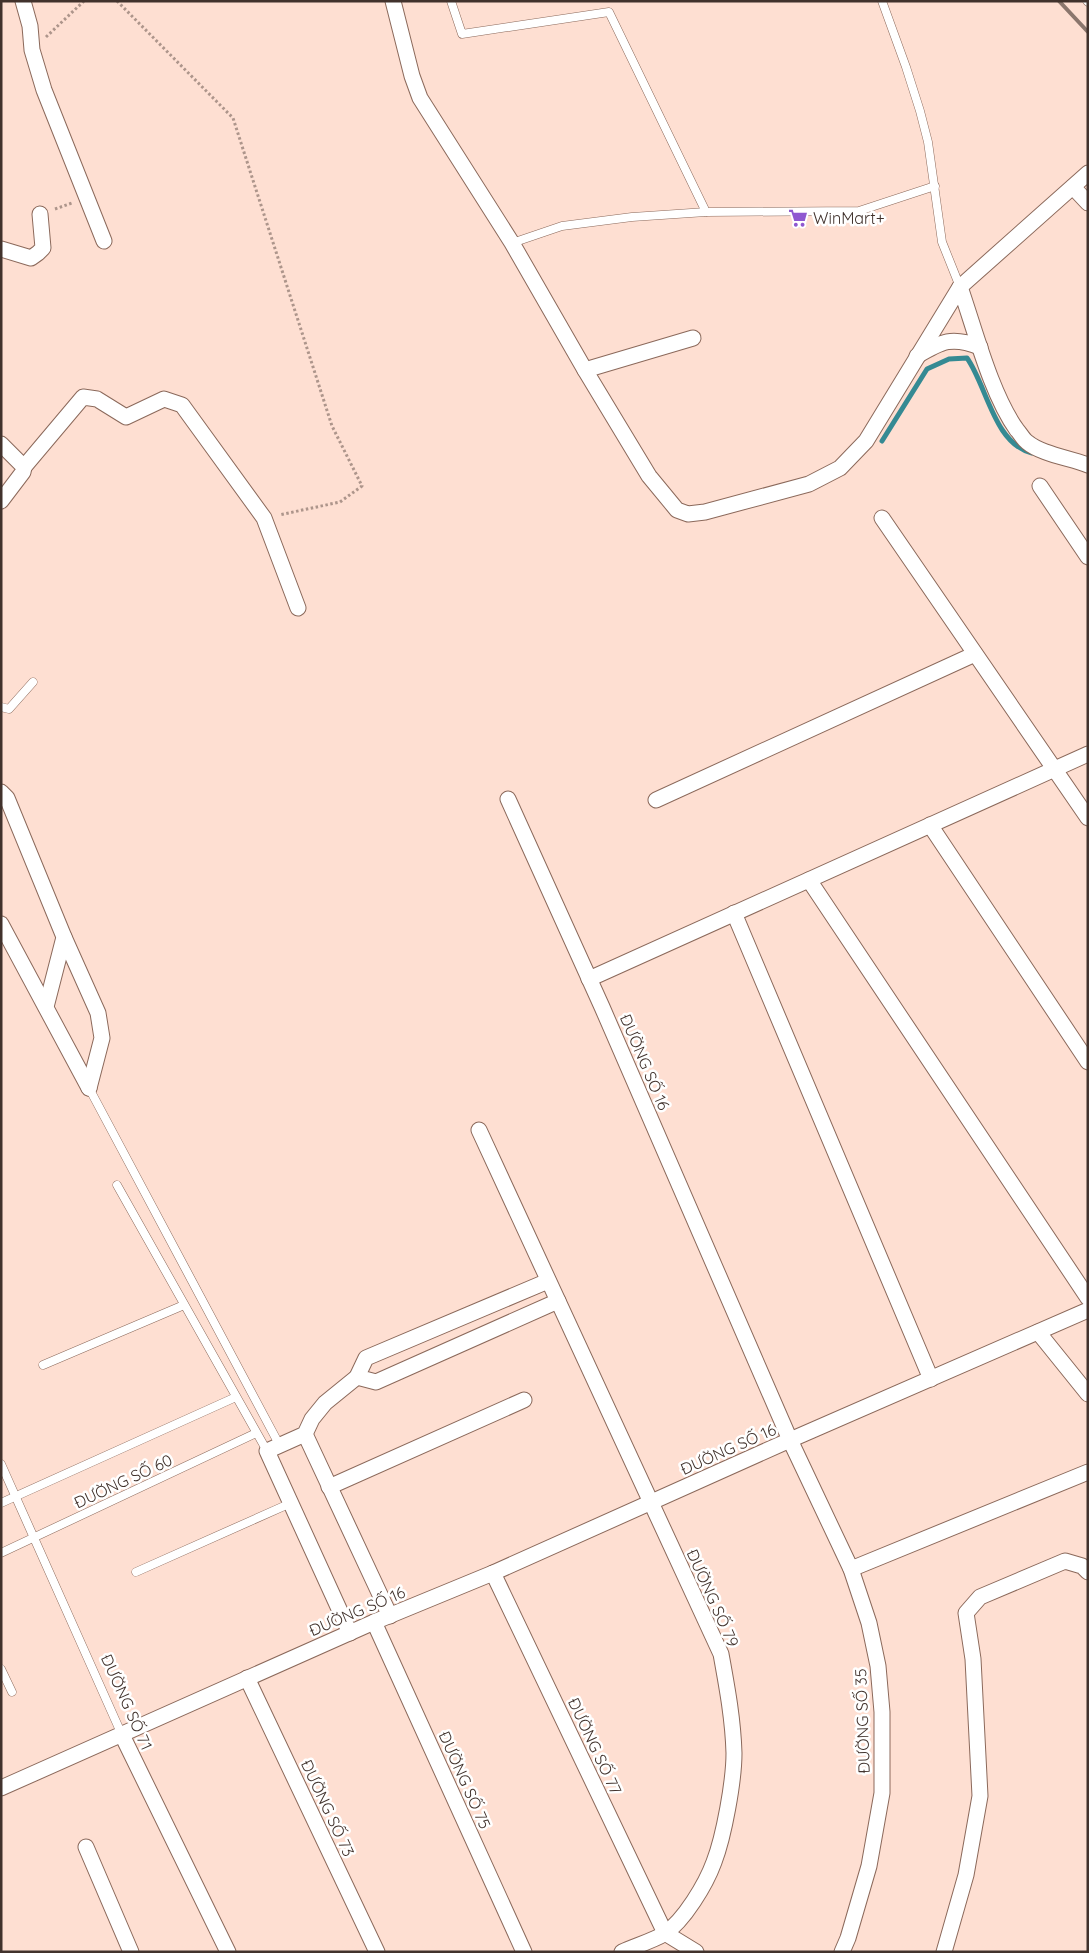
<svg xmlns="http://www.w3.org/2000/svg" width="1089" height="1953" viewBox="0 0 1089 1953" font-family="Quicksand,sans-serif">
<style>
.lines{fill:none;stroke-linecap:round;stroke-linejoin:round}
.stream{stroke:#358a93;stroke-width:5}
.lane-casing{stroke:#8b695b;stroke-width:9}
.street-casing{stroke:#8b695b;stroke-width:17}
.path{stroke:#ad958b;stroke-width:3;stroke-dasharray:2.5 2.5;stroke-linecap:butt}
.lane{stroke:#fff;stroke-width:8}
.street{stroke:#fff;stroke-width:15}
.rail{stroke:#8b766d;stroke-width:4}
.labels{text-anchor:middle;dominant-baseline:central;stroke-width:5;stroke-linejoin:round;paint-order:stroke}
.poi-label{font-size:16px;fill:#41322c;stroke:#fff;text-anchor:start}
.street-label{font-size:16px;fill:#41322c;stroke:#fff}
</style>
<rect width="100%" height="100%" fill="#fedfd2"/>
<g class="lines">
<path class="stream" d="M882 441 927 369 949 359 967 358C987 386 994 444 1032 453"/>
<g class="lane-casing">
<g id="lane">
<path d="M451 1 462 34 609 12 706 212"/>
<path d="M882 1 906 67 920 111 928 142 942 242 960 287"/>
<path d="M1087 1 1088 2"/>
<path d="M512 243 562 226 632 217 706 212 859 211 935 186"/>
<path d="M1 707 9 709 33 682"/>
<path d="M89 1088 280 1446"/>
<path d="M117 1185 267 1451"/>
<path d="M43 1365 184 1305"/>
<path d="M1 1464 122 1735"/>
<path d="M1 1503 236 1397"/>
<path d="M1 1553 256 1433"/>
<path d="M136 1572 291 1503"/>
<path d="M1 1669 12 1692"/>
</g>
</g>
<g class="street-casing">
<g id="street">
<path d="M23 1 30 26 32 50 44 90 104 241"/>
<path d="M393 1 412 76 420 98 512 243 585 370 649 476 677 510 688 514 705 512 809 484 840 468 866 441 960 287 1088 173"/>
<path d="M1073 187 1088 203"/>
<path d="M1 249 31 258 38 253 43 248 40 214"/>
<path d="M960 287C975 330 991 394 1017 430 1020 433 1023 439 1027 442 1041 454 1070 458 1088 465"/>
<path d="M917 356C942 341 952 336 980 347"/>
<path d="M585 370 693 338"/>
<path d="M1 444 24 467 23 472 1 501"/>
<path d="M24 467 83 397 97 399 126 417 164 399 182 405 264 518 298 608"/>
<path d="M1040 486 1088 557"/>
<path d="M882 518 1088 818"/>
<path d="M1 792 7 798 64 937 46 1007"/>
<path d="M656 800 975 654"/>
<path d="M930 825 1088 1062"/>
<path d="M809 880 1088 1298"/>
<path d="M734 913 931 1379"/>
<path d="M1 924 89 1088"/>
<path d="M64 937 98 1013 102 1038 89 1088"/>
<path d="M589 979 1088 754"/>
<path d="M479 1130 721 1654C727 1687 733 1719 734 1753 734 1781 724 1836 714 1862 706 1884 684 1921 664 1934 652 1941 635 1946 622 1952"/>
<path d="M548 1281 366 1358 357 1377 376 1382 558 1301"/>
<path d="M1038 1332 1088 1394"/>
<path d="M305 1434 390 1616"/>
<path d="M329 1487 524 1400"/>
<path d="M851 1569 1088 1472"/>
<path d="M493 1573 665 1933"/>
<path d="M374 1622 524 1952"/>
<path d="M350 1633 267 1451 305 1434 312 1419 325 1403 357 1377"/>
<path d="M247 1678 377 1952"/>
<path d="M122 1735 228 1952"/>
<path d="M1 1788 374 1622 493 1573 790 1440 602 1007 508 799"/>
<path d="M86 1847 131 1952"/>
<path d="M665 1933 696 1952"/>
<path d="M842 1952 848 1938 869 1866 882 1793V1712L878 1666 869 1623 851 1569 790 1440 1088 1310"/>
<path d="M944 1952 966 1875 980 1796 973 1659 966 1613 980 1597 1065 1561 1082 1566 1088 1572"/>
</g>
</g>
<g class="path">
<path d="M117 1 233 118 332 426 362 486 340 502 279 515"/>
<path d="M46 37 84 1"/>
<path d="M55 209 72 203"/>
</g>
<use href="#lane" class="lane"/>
<use href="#street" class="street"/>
<path class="rail" d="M1059 1 1088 32"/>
</g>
<defs>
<g id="supermarket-bare" transform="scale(1.5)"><path d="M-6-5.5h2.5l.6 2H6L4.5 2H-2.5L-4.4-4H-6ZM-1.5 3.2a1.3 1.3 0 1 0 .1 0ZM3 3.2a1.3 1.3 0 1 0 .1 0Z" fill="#8f58d0" stroke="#fff" stroke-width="2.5" paint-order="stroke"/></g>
</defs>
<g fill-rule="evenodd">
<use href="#supermarket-bare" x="798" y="218"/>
</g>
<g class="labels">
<g class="poi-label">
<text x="813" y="218">WinMart+</text>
</g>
<g class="street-label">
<text transform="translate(645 1062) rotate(67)">ĐƯỜNG SỐ 16</text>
<text transform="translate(728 1449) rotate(-24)">ĐƯỜNG SỐ 16</text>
<text transform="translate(123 1481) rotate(-25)">ĐƯỜNG SỐ 60</text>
<text transform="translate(713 1598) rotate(66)">ĐƯỜNG SỐ 79</text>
<text transform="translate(357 1611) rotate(-23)">ĐƯỜNG SỐ 16</text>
<text transform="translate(127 1702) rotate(66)">ĐƯỜNG SỐ 71</text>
<text transform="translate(862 1721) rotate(-92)">ĐƯỜNG SỐ 35</text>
<text transform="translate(595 1746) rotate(65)">ĐƯỜNG SỐ 77</text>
<text transform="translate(465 1780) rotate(66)">ĐƯỜNG SỐ 75</text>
<text transform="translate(328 1808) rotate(65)">ĐƯỜNG SỐ 73</text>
</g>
</g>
<rect width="1089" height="1953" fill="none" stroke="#41322c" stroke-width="5"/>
</svg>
